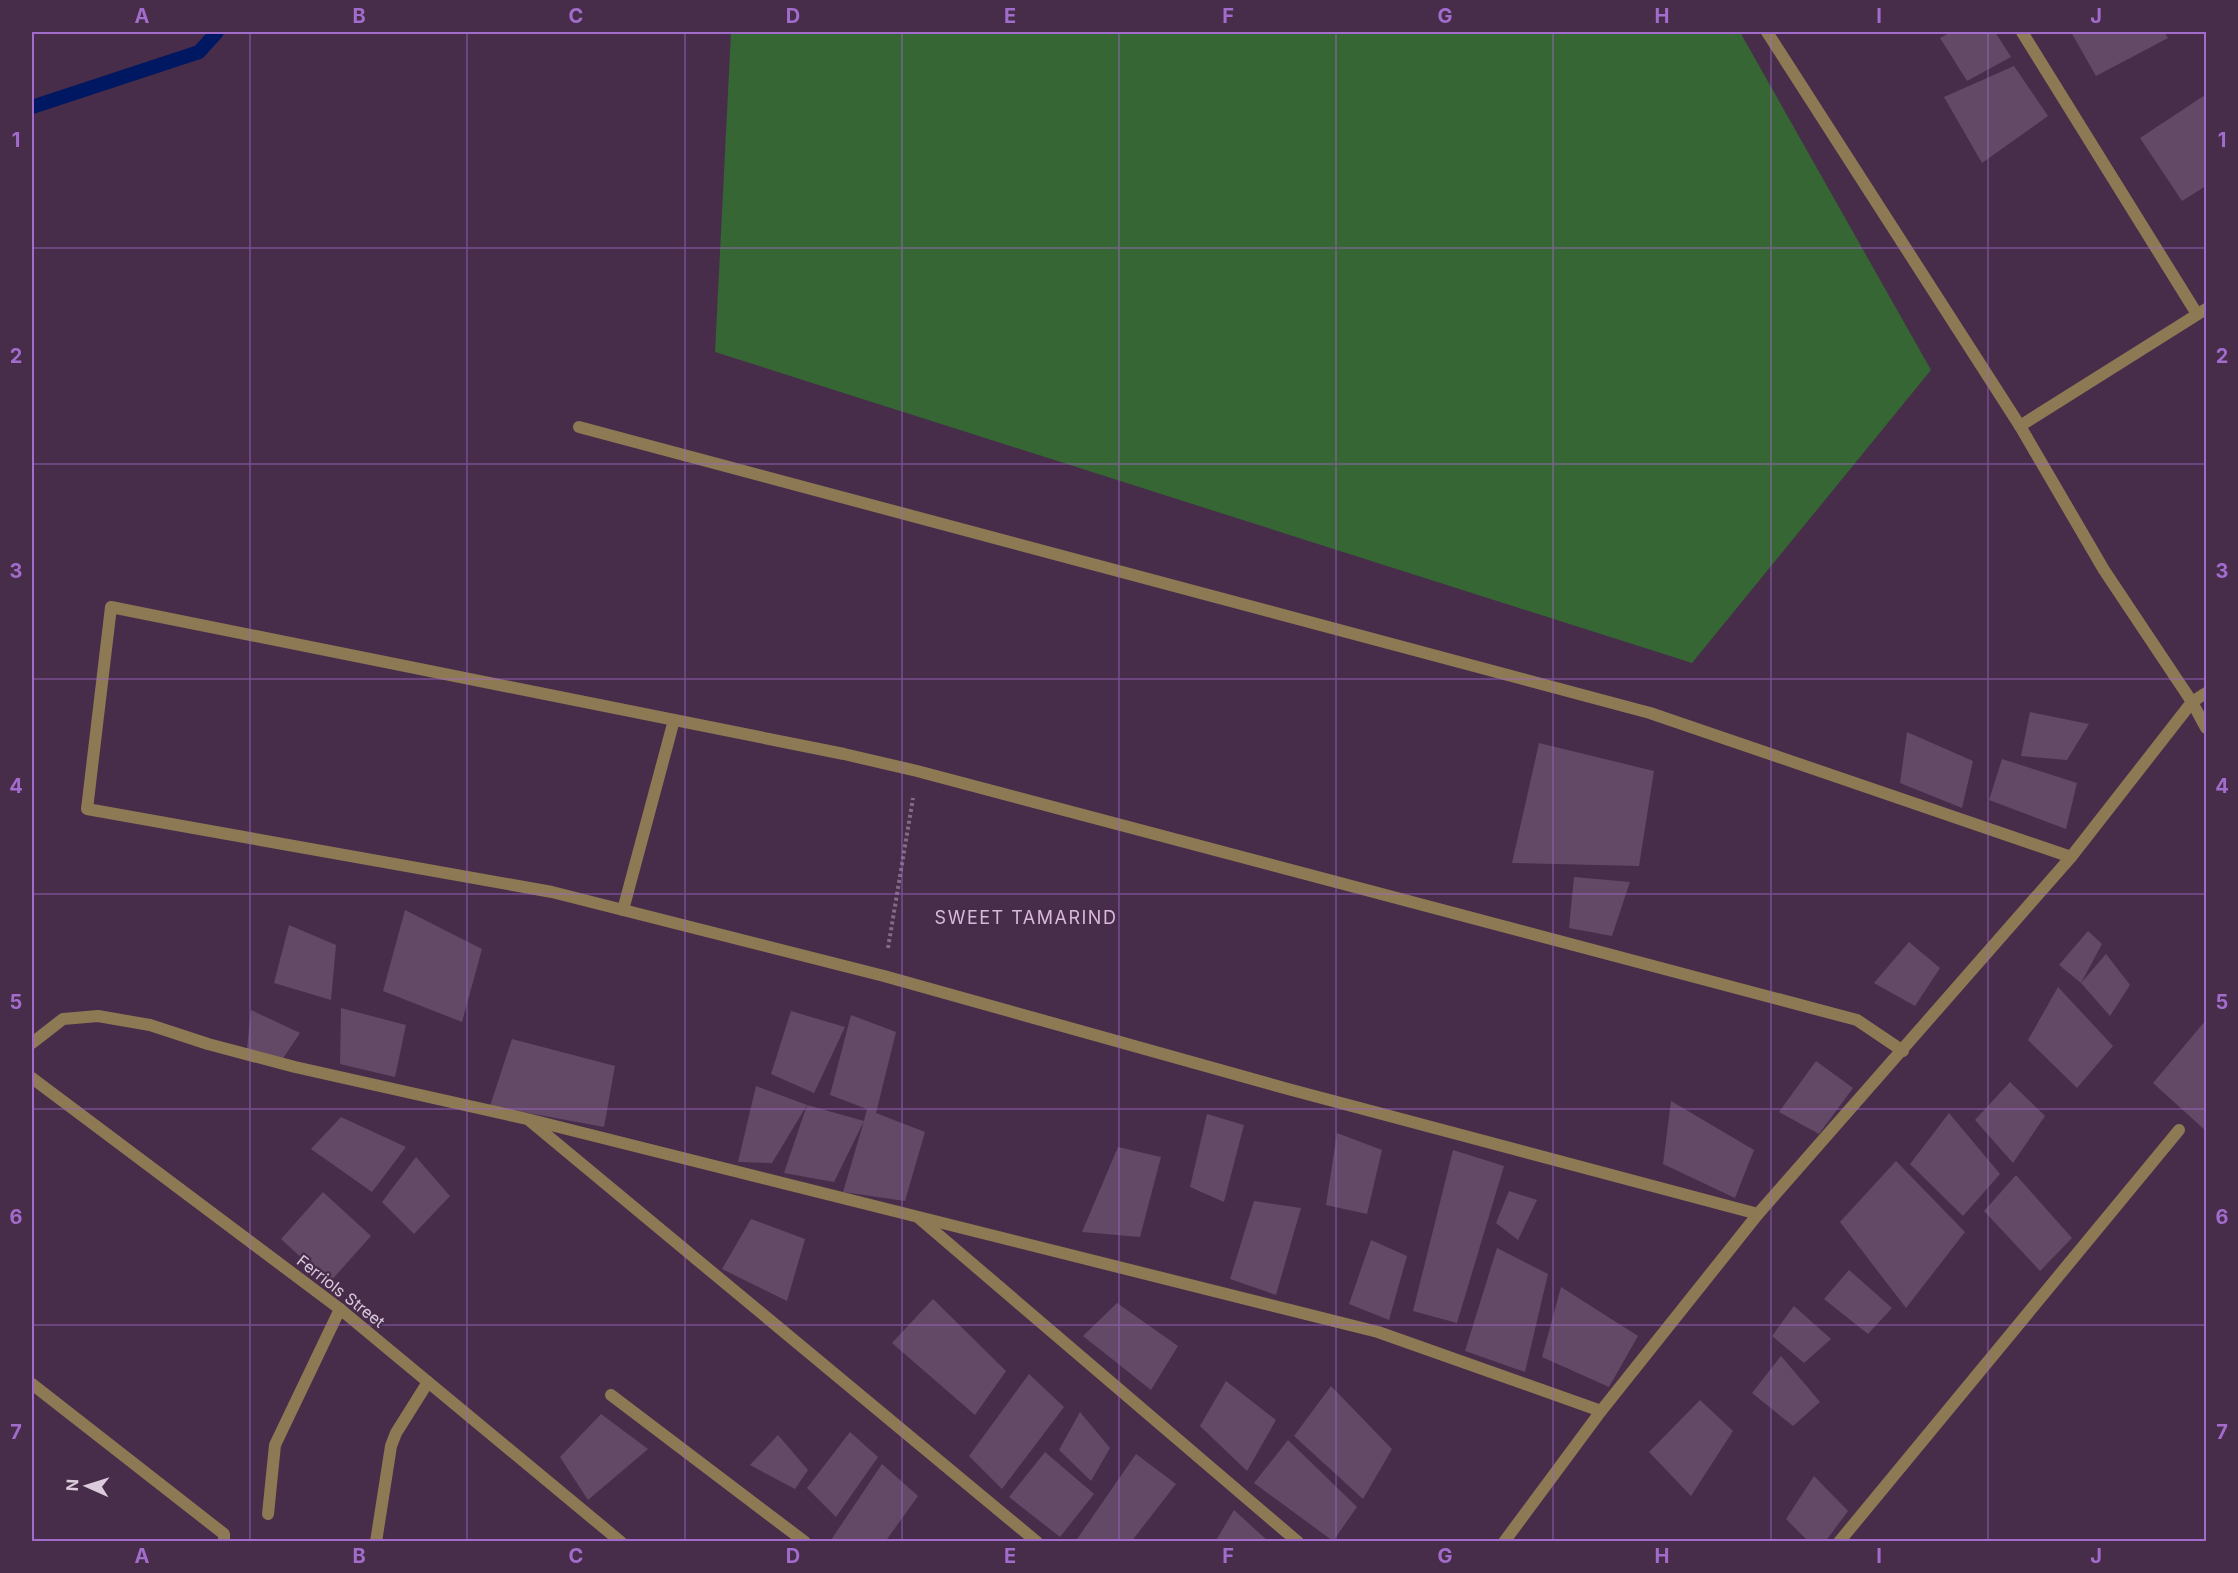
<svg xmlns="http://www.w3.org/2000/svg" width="2238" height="1573" viewBox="0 0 2238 1573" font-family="Inter,sans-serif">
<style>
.green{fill:#356633}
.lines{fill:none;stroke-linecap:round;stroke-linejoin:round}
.stream{stroke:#001861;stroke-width:14}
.building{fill:#644967}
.path{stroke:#826c85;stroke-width:4;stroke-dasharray:3 3;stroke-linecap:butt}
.service{stroke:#8d7953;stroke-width:12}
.minor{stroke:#8d7953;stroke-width:12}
.grid{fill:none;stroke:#a16ccb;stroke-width:1.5;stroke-opacity:0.55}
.labels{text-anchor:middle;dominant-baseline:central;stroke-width:4.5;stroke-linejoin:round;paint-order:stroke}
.street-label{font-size:16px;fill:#dbcbdd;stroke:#472d4a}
.neighbourhood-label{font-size:18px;letter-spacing:1.5px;fill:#d8b9dc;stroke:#472d4a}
.neatline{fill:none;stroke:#a16ccb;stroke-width:2}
.grid-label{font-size:20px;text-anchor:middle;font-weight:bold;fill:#a16ccb}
</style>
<rect width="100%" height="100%" fill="#472d4a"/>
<path class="green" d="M731 32H1740L1931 370 1692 663 715 352Z"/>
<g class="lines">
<path class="stream" d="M32 107 199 52 217 32"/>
</g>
<g class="building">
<path d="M1951 32H1995L2011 57 1967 81 1940 38Z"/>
<path d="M2071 32H2164L2168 38 2096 76Z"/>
<path d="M2014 66 2048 116 1982 163 1944 97Z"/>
<path d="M2205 95 2206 186 2182 201 2140 138Z"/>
<path d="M2030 712 2089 724 2067 760 2021 756Z"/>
<path d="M1907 732 1973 761 1962 808 1900 783Z"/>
<path d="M1539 743 1654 771 1639 866 1512 863Z"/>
<path d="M2002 759 2077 783 2066 829 1989 800Z"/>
<path d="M1574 877 1630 882 1612 936 1569 928Z"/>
<path d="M405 910 482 949 462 1022 383 991Z"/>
<path d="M289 925 336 945 331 1000 274 983Z"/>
<path d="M2088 931 2102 944 2081 983 2059 965Z"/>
<path d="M1909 942 1940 968 1915 1006 1874 983Z"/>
<path d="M2106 954 2130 985 2110 1016 2081 983Z"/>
<path d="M2058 987 2113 1046 2077 1088 2028 1040Z"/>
<path d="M341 1008 406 1025 395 1077 340 1064Z"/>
<path d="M251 1010 300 1033 282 1060 247 1049Z"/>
<path d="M791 1011 845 1027 814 1093 771 1074Z"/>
<path d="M851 1015 896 1032 876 1113 925 1132 905 1201 843 1192 864 1121 834 1182 784 1173 807 1105 864 1121 867 1109 830 1095Z"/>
<path d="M2206 1020V1131L2153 1083Z"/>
<path d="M512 1039 615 1066 604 1127 490 1106Z"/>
<path d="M1816 1061 1853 1088 1819 1134 1779 1112Z"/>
<path d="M2010 1082 2045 1116 2013 1163 1975 1120Z"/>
<path d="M756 1086 807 1105 772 1163 738 1162Z"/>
<path d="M1671 1101 1754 1150 1735 1198 1663 1164Z"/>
<path d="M1949 1113 2000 1174 1963 1216 1910 1164Z"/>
<path d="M1207 1114 1244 1125 1224 1202 1190 1187Z"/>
<path d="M341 1117 406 1147 372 1192 311 1149Z"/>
<path d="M1337 1133 1382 1150 1367 1214 1326 1205Z"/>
<path d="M1118 1147 1161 1157 1140 1237 1082 1232Z"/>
<path d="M1453 1150 1504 1166 1457 1323 1413 1311Z"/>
<path d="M416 1157 450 1196 414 1234 382 1202Z"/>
<path d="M1896 1161 1965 1232 1906 1308 1840 1222Z"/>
<path d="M2016 1175 2072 1238 2040 1271 1984 1211Z"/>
<path d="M1509 1191 1537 1200 1518 1240 1496 1223Z"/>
<path d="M323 1192 371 1236 329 1283 281 1239Z"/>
<path d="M1254 1201 1301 1208 1276 1295 1230 1279Z"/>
<path d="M751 1219 805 1239 787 1301 722 1269Z"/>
<path d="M1371 1240 1407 1256 1389 1320 1349 1304Z"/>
<path d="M1497 1248 1548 1274 1525 1372 1465 1351Z"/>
<path d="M1849 1270 1892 1308 1868 1334 1824 1299Z"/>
<path d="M1561 1287 1638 1336 1609 1387 1542 1357Z"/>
<path d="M933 1299 1006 1371 975 1415 892 1343Z"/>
<path d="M1117 1303 1178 1346 1151 1390 1083 1336Z"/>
<path d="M1794 1306 1831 1339 1804 1363 1772 1336Z"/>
<path d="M1781 1356 1820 1402 1793 1426 1752 1393Z"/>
<path d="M1029 1374 1064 1407 1002 1489 969 1456Z"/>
<path d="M1226 1381 1276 1420 1247 1471 1200 1426Z"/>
<path d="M1331 1386 1392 1449 1363 1499 1294 1436Z"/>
<path d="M1700 1400 1733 1431 1691 1496 1649 1452Z"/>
<path d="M1080 1412 1110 1448 1091 1481 1059 1450Z"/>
<path d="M601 1414 648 1449 588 1500 560 1457Z"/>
<path d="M850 1432 878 1457 836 1517 807 1488Z"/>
<path d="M778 1435 808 1470 795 1489 750 1465Z"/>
<path d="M1288 1440 1357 1507 1333 1541 1254 1483Z"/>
<path d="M1045 1452 1094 1494 1060 1537 1009 1497Z"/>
<path d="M1136 1454 1176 1484 1131 1542H1075Z"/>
<path d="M882 1464 918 1496 885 1542H833L831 1540Z"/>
<path d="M1814 1476 1848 1511 1825 1542H1809L1786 1519Z"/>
<path d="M1234 1510 1269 1542H1215Z"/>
</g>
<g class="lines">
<path class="path" d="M888 948 913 798"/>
<path class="service" d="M376 1542 391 1446 396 1433 428 1382"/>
<g class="minor">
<path d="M2022 32 2197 314"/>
<path d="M2020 426 2206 309"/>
<path d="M579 427 1650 713 2071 857"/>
<path d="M2206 693 2192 702 2206 728"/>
<path d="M623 910 674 720"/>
<path d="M32 1043 63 1019 98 1016 150 1025 208 1044 295 1067 527 1119 1378 1332 1601 1411"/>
<path d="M32 1078 340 1309 621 1542"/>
<path d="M530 1121 1037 1542"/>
<path d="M1758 1214 1288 1089 884 976 552 892 87 809 111 607 844 754 917 771 1857 1020 1903 1051"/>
<path d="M920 1219 1298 1542"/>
<path d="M32 1384 224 1534V1542"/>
<path d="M611 1395 805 1542"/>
<path d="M268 1514 275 1445 340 1309"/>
<path d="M1504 1542 1601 1411 1758 1214 2071 857 2192 702 2104 570 2020 426 1767 32"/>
<path d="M1839 1542 2179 1130"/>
</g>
</g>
<path class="grid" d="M250 32V1542M467 32V1542M685 32V1542M902 32V1542M1119 32V1542M1336 32V1542M1553 32V1542M1771 32V1542M1988 32V1542M32 248H2206M32 464H2206M32 679H2206M32 894H2206M32 1109H2206M32 1325H2206"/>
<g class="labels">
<g class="street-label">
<text transform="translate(341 1291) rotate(38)">Ferriols Street</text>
</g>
<g class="neighbourhood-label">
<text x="1026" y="917">SWEET TAMARIND</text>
</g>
</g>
<rect width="2238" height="1573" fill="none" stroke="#472d4a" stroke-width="66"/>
<g transform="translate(87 1486) rotate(273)" stroke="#472d4a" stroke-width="4.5" paint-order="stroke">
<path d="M0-4.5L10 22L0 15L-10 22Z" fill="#dbcbdd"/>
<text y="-9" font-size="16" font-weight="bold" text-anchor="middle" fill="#dbcbdd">N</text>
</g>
<rect x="33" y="33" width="2172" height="1507" class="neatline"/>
<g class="grid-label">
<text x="142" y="23">A</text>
<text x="359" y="23">B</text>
<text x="576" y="23">C</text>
<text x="793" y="23">D</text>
<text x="1010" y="23">E</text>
<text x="1228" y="23">F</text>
<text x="1445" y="23">G</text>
<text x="1662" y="23">H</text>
<text x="1879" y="23">I</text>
<text x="2096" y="23">J</text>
<text x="16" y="147">1</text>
<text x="2222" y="147">1</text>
<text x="16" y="363">2</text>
<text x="2222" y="363">2</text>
<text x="16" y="578">3</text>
<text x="2222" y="578">3</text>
<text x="16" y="793">4</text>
<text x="2222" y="793">4</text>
<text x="16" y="1009">5</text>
<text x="2222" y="1009">5</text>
<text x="16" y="1224">6</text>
<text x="2222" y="1224">6</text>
<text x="16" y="1439">7</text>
<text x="2222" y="1439">7</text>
<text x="142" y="1563">A</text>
<text x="359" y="1563">B</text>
<text x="576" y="1563">C</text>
<text x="793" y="1563">D</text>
<text x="1010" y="1563">E</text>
<text x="1228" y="1563">F</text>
<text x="1445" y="1563">G</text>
<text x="1662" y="1563">H</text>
<text x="1879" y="1563">I</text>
<text x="2096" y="1563">J</text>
</g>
</svg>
